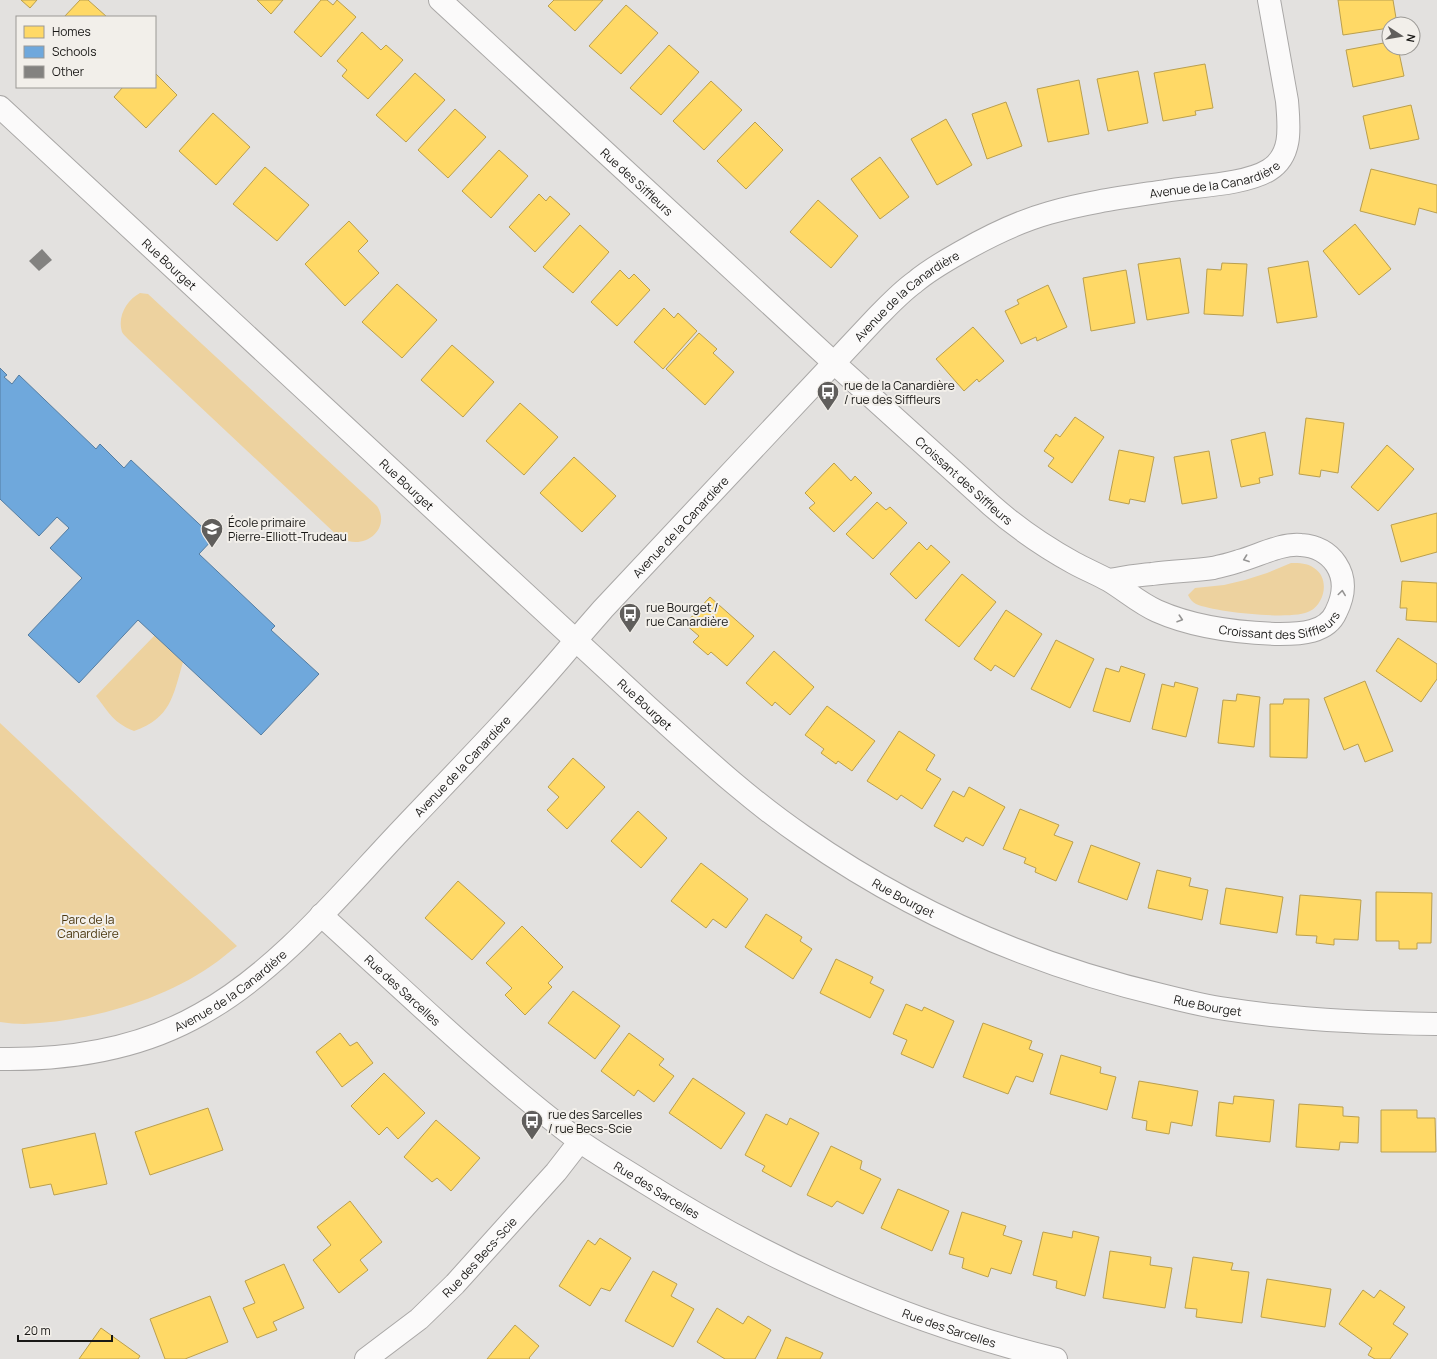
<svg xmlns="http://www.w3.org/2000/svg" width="1437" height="1359" viewBox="0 0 1437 1359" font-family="Manrope,sans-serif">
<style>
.green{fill:#edd29f}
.homes{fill:#ffd966;stroke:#ba9f4e}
.schools{fill:#6fa8dc;stroke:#557da1}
.building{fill:#838280}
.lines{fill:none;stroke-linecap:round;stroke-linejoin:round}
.minor-casing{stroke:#a9a7a6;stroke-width:24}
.tertiary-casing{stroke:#a9a7a6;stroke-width:24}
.minor{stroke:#fbfafa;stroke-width:22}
.tertiary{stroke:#fbfafa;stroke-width:22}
.oneway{stroke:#959493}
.labels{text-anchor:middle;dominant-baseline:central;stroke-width:4;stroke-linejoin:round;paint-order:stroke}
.street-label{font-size:12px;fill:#191816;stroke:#f2efea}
.poi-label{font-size:12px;fill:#191816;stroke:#f2efea;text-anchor:start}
.park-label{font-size:12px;fill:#4c3911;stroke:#f2efea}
</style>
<rect width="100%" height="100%" fill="#e3e1df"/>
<g class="green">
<path d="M140 293 148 294 377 506C390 526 370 547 348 541 346 541 342 539 340 538L128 339C126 337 123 334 122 332 117 316 127 300 140 293Z"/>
<path d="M1291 563C1300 563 1307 563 1314 568 1330 578 1325 603 1310 611 1294 621 1214 612 1196 604 1192 602 1190 599 1188 595L1195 588 1224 585 1245 580 1267 573Z"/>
<path d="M155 635 183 662C173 696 171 718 134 731 114 723 109 713 96 696Z"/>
<path d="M0 723 237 946C229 952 220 960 211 966 159 1002 86 1022 24 1024 16 1024 8 1023 0 1022Z"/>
</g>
<g class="homes">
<path d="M21 0H37L30 8Z"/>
<path d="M80 0H88L107 17H64Z"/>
<path d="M257 0H283L271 14Z"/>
<path d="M321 0H327L333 5 337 0 356 17 321 57 294 32Z"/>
<path d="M554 0H603L575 31 548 6Z"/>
<path d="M1338 0H1393L1397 24H1389V28L1343 35Z"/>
<path d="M626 5 658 33 621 74 589 46Z"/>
<path d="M362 32 381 50 386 45 403 60 368 99 342 76 347 70 337 61Z"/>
<path d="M1389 42V48H1398L1404 76 1353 87 1346 50Z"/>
<path d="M669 45 699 72 661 115 630 88Z"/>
<path d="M1205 64 1213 108 1195 111 1196 115 1163 121 1154 73Z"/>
<path d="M1138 71 1148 123 1108 131 1097 79Z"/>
<path d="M155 73 177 95 146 128 114 97 123 87H155Z"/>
<path d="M415 73 445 100 406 142 376 115Z"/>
<path d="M1079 80 1089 134 1048 142 1037 89Z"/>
<path d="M711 81 742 110 704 150 673 121Z"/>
<path d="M1006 102 1022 146 987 159 972 114Z"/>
<path d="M1411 105 1419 139 1370 149 1363 116Z"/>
<path d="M455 109 486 137 448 178 418 150Z"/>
<path d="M213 113 250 147 216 185 179 151Z"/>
<path d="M946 119 972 165 937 185 911 139Z"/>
<path d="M755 122 783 150 746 189 717 161Z"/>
<path d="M499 150 528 176 491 218 462 191Z"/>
<path d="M880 157 909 197 880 219 851 179Z"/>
<path d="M265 167 309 205 277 241 233 204Z"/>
<path d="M1371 169 1437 185V213L1419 208 1415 225 1360 211Z"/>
<path d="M539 194 546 201 550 196 570 214 535 252 509 227Z"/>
<path d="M818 200 858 236 831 268 790 232Z"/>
<path d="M349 221 368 241 358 251 379 273 345 306 305 264Z"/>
<path d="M1355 224 1391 269 1359 295 1323 251Z"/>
<path d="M580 225 609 252 573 293 543 267Z"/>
<path d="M1180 258 1189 313 1147 320 1138 264Z"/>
<path d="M1308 261 1317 317 1277 323 1268 268Z"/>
<path d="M1222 263 1247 264 1243 316 1204 314 1207 269 1221 270Z"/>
<path d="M620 270 629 279 634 274 650 290 617 326 591 302Z"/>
<path d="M1126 270 1135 323 1091 331 1083 278Z"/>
<path d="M397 284 437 320 402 358 362 322Z"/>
<path d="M1048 285 1067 327 1037 341 1036 337 1021 344 1005 311 1019 304 1017 300Z"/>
<path d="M664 308 674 318 678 313 697 331 663 369 634 342Z"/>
<path d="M973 327 1004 361 979 382 977 379 964 391 936 359Z"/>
<path d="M699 333 717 349 713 353 734 372 705 405 666 369Z"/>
<path d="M452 345 494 382 463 417 421 380Z"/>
<path d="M520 403 558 437 524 475 486 441Z"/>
<path d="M1075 417 1104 437 1072 483 1048 466 1054 458 1044 451 1056 434 1060 437Z"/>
<path d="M1306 418 1344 423 1338 473 1321 470 1320 477 1299 474Z"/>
<path d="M1265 432 1273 475 1259 478 1260 483 1241 487 1231 440Z"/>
<path d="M1387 445 1414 469 1378 511 1351 487Z"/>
<path d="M1119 450 1154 457 1145 502 1130 499 1129 504 1109 500Z"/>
<path d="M1209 451 1217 498 1182 504 1174 457Z"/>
<path d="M574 457 616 496 582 532 540 493Z"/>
<path d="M834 463 851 481 855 476 872 493 834 532 809 508 815 503 805 493Z"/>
<path d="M877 502 886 510 890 507 907 523 873 559 846 534Z"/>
<path d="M1437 513V552L1401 562 1391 525Z"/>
<path d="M919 542 927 550 931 545 950 562 916 599 890 574Z"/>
<path d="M962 574 996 602 959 647 925 620Z"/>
<path d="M1402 581 1437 583V622L1406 620 1407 608H1400Z"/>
<path d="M710 597 754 636 727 666 711 652 708 655 693 642 699 636 685 624Z"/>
<path d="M1006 610 1042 634 1014 677 995 665 991 671 974 659Z"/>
<path d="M1398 638 1437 664V679L1421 702 1376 671Z"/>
<path d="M1056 640 1094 659 1070 708 1031 689Z"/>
<path d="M774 651 814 687 790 715 775 702 772 706 746 683Z"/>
<path d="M1121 666 1145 674 1130 722 1093 711 1106 668 1119 672Z"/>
<path d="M1365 681 1393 751 1365 762 1358 744 1344 750 1324 698Z"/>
<path d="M1175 682 1198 688 1186 737 1152 729 1162 684 1174 687Z"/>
<path d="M1237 694 1260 697 1254 747 1218 743 1223 700 1236 701Z"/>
<path d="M1284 699H1309L1307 758 1270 757V704H1283Z"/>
<path d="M827 706 875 741 852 771 838 761 836 764 821 753 824 749 805 735Z"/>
<path d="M899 731 935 755 926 770 941 779 922 809 901 795 897 800 867 781Z"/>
<path d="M573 758 605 787 567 829 547 810 559 797 548 787Z"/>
<path d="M969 787 1005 807 983 846 966 837 963 842 934 826 953 791 964 797Z"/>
<path d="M1020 809 1059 825 1054 835 1073 842 1056 881 1035 872 1036 868 1024 863 1026 858 1003 849Z"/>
<path d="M638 811 667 838 641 868 611 841Z"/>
<path d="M1091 845 1140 863 1127 900 1078 882Z"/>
<path d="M701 863 748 899 726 928 713 919 706 928 671 901Z"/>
<path d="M1157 870 1191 878 1189 886 1208 890 1202 920 1148 908Z"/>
<path d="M458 881 505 923 472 960 425 918Z"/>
<path d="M1226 888 1283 897 1277 933 1220 924Z"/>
<path d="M1376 892 1432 893 1431 943H1417V949H1399V941H1376Z"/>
<path d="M1300 895 1361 900 1358 940 1334 939V945L1316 943 1317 936 1296 935Z"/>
<path d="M766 914 802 937 800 941 812 949 793 979 745 947Z"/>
<path d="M522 926 563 967 548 983 552 987 525 1015 505 995 512 988 486 963Z"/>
<path d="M836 959 873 977 870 983 884 990 870 1018 820 993Z"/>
<path d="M573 991 620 1026 595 1059 548 1023Z"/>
<path d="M906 1004 922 1011 924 1007 954 1021 933 1068 901 1054 907 1040 893 1034Z"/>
<path d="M983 1023 1032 1041 1029 1049 1043 1054 1033 1082 1016 1076 1008 1094 963 1077Z"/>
<path d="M340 1033 350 1046 357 1042 373 1063 342 1087 316 1052Z"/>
<path d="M629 1033 664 1059 659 1065 674 1076 654 1102 638 1090 634 1096 601 1071Z"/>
<path d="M1061 1055 1101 1067 1100 1073 1116 1077 1107 1110 1050 1094Z"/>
<path d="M384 1073 425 1113 398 1139 387 1127 379 1135 351 1106Z"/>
<path d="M693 1078 745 1113 721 1149 669 1113Z"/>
<path d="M1139 1081 1198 1091 1192 1126 1171 1122 1169 1134 1146 1130 1147 1121 1132 1118Z"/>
<path d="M1234 1096 1274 1100 1270 1142 1216 1136 1219 1102 1233 1104Z"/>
<path d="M1299 1104 1343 1107V1116L1359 1117 1358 1143 1340 1142 1339 1150 1296 1147Z"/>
<path d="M208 1108 223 1150 150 1175 135 1132Z"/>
<path d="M1381 1110H1417V1118H1435L1436 1152H1381Z"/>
<path d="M766 1114 787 1125 790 1118 819 1133 791 1187 762 1171 765 1166 745 1155Z"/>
<path d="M436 1120 480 1158 451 1191 437 1178 432 1182 404 1157Z"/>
<path d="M95 1133 107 1184 54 1195 51 1184 30 1188 22 1149Z"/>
<path d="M831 1146 862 1161 860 1169 881 1179 863 1214 837 1201 832 1207 807 1195Z"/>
<path d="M898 1189 949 1211 932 1251 881 1228Z"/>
<path d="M350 1201 382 1242 360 1260 368 1270 339 1293 313 1260 331 1245 317 1227Z"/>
<path d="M962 1212 1006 1226 1003 1235 1022 1241 1011 1274 991 1268 988 1277 962 1268 964 1258 949 1254Z"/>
<path d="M1073 1231 1099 1237 1085 1296 1056 1288 1057 1281 1033 1275 1043 1232 1072 1238Z"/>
<path d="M600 1238 631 1258 610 1291 601 1288 590 1306 559 1286 588 1240 595 1245Z"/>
<path d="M1110 1251 1151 1257 1150 1265 1172 1268 1165 1308 1103 1298Z"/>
<path d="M1193 1257 1233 1263 1231 1270 1249 1272 1242 1323 1196 1317 1197 1309 1185 1308Z"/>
<path d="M284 1264 304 1308 273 1322 277 1330 257 1338 243 1308 255 1303 245 1281Z"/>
<path d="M653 1271 677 1284 671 1296 694 1309 673 1347 625 1321Z"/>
<path d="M1267 1279 1331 1289 1325 1327 1261 1317Z"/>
<path d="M1363 1290 1374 1298 1380 1290 1405 1307 1393 1324 1408 1334 1390 1359H1375L1368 1355 1372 1348 1339 1324Z"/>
<path d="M210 1296 228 1342 185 1359H165L150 1319Z"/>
<path d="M717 1308 743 1324 748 1316 771 1330 755 1359H725L697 1342Z"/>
<path d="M515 1325 539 1346 529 1358 530 1359H487Z"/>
<path d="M101 1328 140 1356 138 1359H79Z"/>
<path d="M786 1337 823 1353 820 1359H777Z"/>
</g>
<path class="schools" d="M0 368 7 375 4 377 12 384 19 375 96 449 100 444 124 468 131 460 214 538 199 554 275 626 271 630 319 674 261 735 138 620 79 683 28 635 82 578 50 548 69 528 57 517 39 536 0 499Z"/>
<path class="building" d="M42 249 52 260 39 271 29 261Z"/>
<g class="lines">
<g class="minor-casing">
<g id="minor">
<path id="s1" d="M440 0 834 363 991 505C1017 528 1045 547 1074 563 1085 569 1097 574 1108 580 1125 590 1139 603 1157 611 1193 627 1240 633 1280 634 1300 634 1327 633 1336 612 1344 596 1346 579 1336 564 1328 552 1315 546 1301 545 1281 543 1258 556 1239 561 1231 564 1221 566 1213 568 1192 571 1172 571 1152 574 1137 575 1122 578 1108 580"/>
<path id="s2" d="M576 640 603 609 877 317C889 305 901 292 915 282 929 270 945 261 961 252 989 236 1017 222 1049 213 1087 202 1126 197 1165 191 1193 186 1245 185 1269 170 1293 155 1289 126 1287 101L1269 0"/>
<path id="s3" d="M321 915C405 991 487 1071 578 1140 599 1155 622 1168 644 1182 771 1262 910 1324 1056 1359"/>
<path id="s4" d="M366 1359 419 1319 455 1284 556 1172 580 1141"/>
</g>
</g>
<g class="tertiary-casing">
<g id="tertiary">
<path id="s5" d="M0 107C156 251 311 395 466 539 527 595 588 651 648 707 698 752 748 799 804 837 913 913 1037 966 1165 996 1185 1001 1205 1006 1226 1009 1295 1020 1367 1023 1437 1024"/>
<path id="s6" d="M0 1059C69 1060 140 1049 201 1014 280 970 343 891 405 826 463 765 522 705 576 640"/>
</g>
</g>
<use href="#minor" class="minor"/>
<use href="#tertiary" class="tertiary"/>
</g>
<defs><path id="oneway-chevron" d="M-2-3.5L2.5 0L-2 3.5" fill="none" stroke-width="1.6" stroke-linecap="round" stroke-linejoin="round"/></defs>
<g class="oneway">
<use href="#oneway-chevron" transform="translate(1246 559) rotate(160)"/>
<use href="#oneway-chevron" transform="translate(1342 593) rotate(-82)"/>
<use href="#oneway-chevron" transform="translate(1180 619) rotate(18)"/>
</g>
<defs>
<g id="bus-pin" transform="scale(1.15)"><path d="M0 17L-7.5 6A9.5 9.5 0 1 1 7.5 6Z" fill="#605e5c" stroke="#f2efea"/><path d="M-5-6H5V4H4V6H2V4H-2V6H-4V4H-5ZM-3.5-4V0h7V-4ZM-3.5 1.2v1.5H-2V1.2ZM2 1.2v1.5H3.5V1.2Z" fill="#fff"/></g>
<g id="school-pin" transform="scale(1.15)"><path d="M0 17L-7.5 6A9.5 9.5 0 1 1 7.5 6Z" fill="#605e5c" stroke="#f2efea"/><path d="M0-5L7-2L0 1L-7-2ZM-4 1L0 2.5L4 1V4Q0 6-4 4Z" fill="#fff"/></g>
</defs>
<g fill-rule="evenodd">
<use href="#bus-pin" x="828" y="392"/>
<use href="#school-pin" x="212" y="529"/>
<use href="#bus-pin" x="630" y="614"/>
<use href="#bus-pin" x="532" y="1121"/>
</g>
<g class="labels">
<g class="street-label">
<text stroke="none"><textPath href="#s2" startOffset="814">Avenue de la Canardière</textPath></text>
<text stroke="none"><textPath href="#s1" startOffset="268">Rue des Siffleurs</textPath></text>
<text stroke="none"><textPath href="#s5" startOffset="231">Rue Bourget</textPath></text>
<text stroke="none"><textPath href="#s2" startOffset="478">Avenue de la Canardière</textPath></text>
<text stroke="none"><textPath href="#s1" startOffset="711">Croissant des Siffleurs</textPath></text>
<text stroke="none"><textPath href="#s5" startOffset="555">Rue Bourget</textPath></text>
<text stroke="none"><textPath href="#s2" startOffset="154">Avenue de la Canardière</textPath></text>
<text stroke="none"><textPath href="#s1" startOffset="1072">Croissant des Siffleurs</textPath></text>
<text stroke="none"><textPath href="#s5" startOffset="879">Rue Bourget</textPath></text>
<text stroke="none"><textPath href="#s6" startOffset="570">Avenue de la Canardière</textPath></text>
<text stroke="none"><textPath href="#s5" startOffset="1203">Rue Bourget</textPath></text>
<text stroke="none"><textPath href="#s6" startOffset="246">Avenue de la Canardière</textPath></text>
<text stroke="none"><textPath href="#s3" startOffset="111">Rue des Sarcelles</textPath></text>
<text stroke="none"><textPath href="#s5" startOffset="1527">Rue Bourget</textPath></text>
<text stroke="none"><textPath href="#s3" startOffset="435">Rue des Sarcelles</textPath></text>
<text stroke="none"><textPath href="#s4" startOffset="153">Rue des Becs-Scie</textPath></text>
<text stroke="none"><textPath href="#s3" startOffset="759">Rue des Sarcelles</textPath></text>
</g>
<g class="poi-label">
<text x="844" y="385">rue de la Canardière<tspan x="844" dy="14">/ rue des Siffleurs</tspan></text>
<text x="228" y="522">École primaire<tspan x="228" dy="14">Pierre-Elliott-Trudeau</tspan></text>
<text x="646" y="607">rue Bourget /<tspan x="646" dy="14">rue Canardière</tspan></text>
<text x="548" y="1114">rue des Sarcelles<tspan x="548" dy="14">/ rue Becs-Scie</tspan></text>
</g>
<g class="park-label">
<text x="88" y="919">Parc de la<tspan x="88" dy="14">Canardière</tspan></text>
</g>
</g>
<rect x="16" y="16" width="140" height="72" fill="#f2efea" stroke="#9b9995"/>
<rect x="24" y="26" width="20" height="12" fill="#ffd966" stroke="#9b9995"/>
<text x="52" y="36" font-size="12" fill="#191816">Homes</text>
<rect x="24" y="46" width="20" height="12" fill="#6fa8dc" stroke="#9b9995"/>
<text x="52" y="56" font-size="12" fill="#191816">Schools</text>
<rect x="24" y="66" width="20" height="12" fill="#838280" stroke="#9b9995"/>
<text x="52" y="76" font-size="12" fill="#191816">Other</text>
<g transform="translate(1401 36) rotate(102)"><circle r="19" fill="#f2efea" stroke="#9b9995"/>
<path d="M0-3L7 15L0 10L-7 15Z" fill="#605e5c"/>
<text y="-6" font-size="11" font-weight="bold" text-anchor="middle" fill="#191816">N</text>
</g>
<path d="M18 1335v6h94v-6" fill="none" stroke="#191816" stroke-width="2"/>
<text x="24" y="1335" font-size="12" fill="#191816" stroke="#f2efea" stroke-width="3" paint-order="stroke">20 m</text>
</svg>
